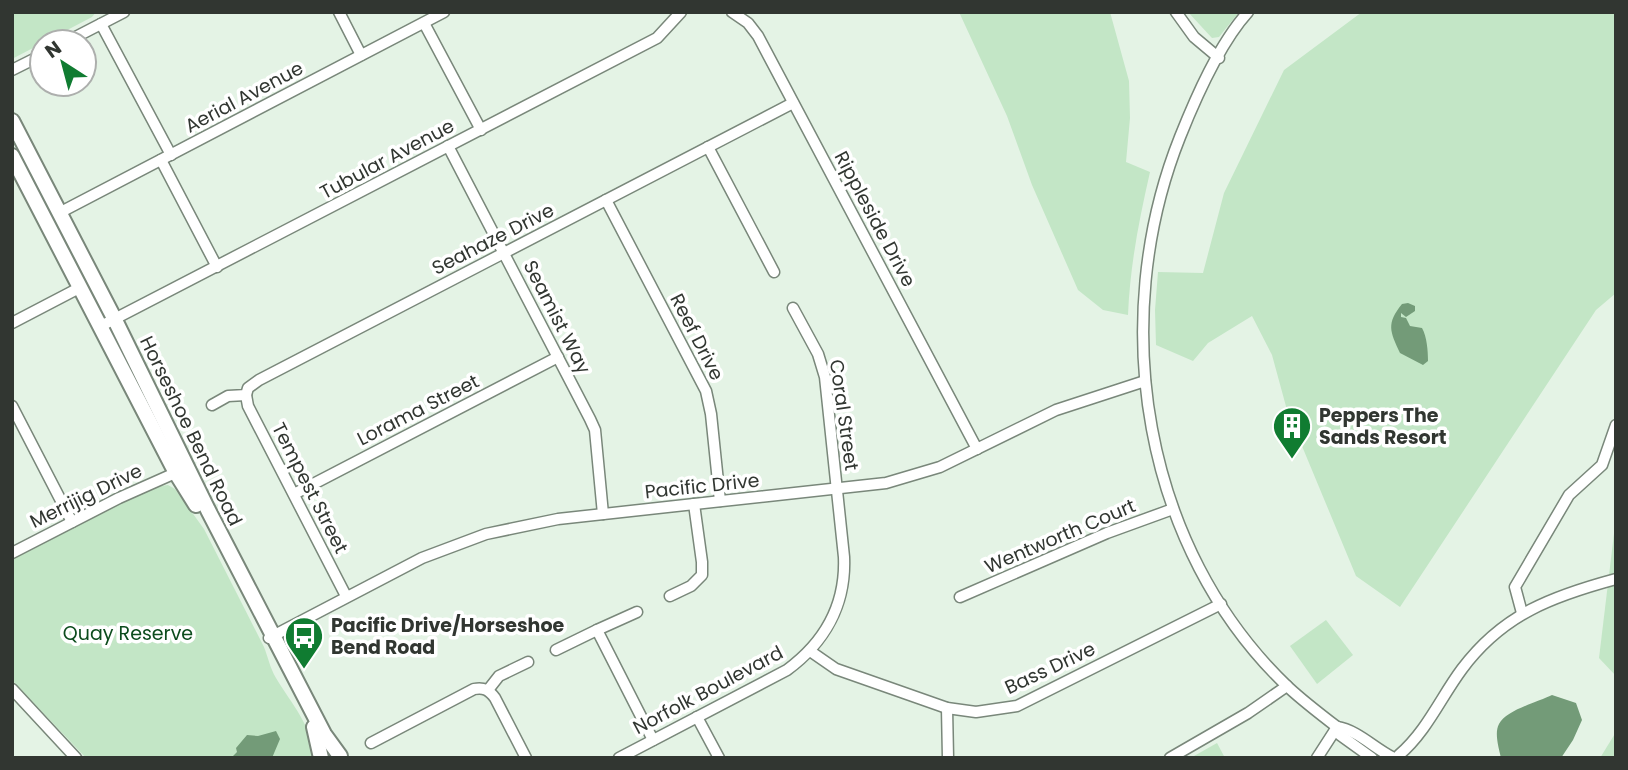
<svg xmlns="http://www.w3.org/2000/svg" width="1628" height="770" viewBox="0 0 1628 770" font-family="Poppins,sans-serif">
<style>
.green{fill:#c3e6c6}
.water{fill:#739b78}
.lines{fill:none;stroke-linecap:round;stroke-linejoin:round}
.street-casing{stroke:#79877a;stroke-width:13}
.secondary-casing{stroke:#79877a;stroke-width:18}
.street{stroke:#fff;stroke-width:10}
.secondary{stroke:#fff;stroke-width:14}
.labels{text-anchor:middle;dominant-baseline:central;stroke-width:7;stroke-linejoin:round;paint-order:stroke}
.street-label{font-size:19px;fill:#313631;stroke:#fff}
.poi-label{font-size:19px;font-weight:bold;fill:#313631;stroke:#fff;text-anchor:start}
.park-label{font-size:19px;fill:#0c4c1d;stroke:#fff}
</style>
<rect width="100%" height="100%" fill="#e4f3e5"/>
<g class="green">
<path d="M12 12H96L92 17 12 59Z"/>
<path d="M959 12H1110L1129 81 1130 118 1126 162 1150 172C1139 220 1130 266 1128 315L1103 310 1078 290 1032 185 1007 116Z"/>
<path d="M1188 12H1239L1219 37 1212 38Z"/>
<path d="M1362 12H1616V293L1596 310 1400 607 1356 576 1287 410 1272 355 1252 316 1208 343 1193 361 1156 345 1155 310 1158 272 1203 273 1224 193 1284 70Z"/>
<path d="M168 485 175 489 204 529 264 647C268 657 270 668 276 678 292 705 312 725 314 758H86L12 680V559L117 505 161 486Z"/>
<path d="M1616 517V676L1599 658Z"/>
<path d="M1326 620 1353 655 1317 684 1290 646Z"/>
<path d="M1616 732V758H1600Z"/>
<path d="M1217 743 1225 758H1195L1194 756Z"/>
</g>
<g class="water">
<path d="M1408 303 1415 306V311L1406 317 1401 313V317L1406 318 1410 326 1422 328C1427 337 1428 351 1428 361L1423 365 1400 353C1390 331 1386 324 1402 304Z"/>
<path d="M1552 695 1576 703 1582 720 1573 740 1561 758H1501C1499 749 1494 733 1499 724 1506 710 1538 702 1552 695Z"/>
<path d="M276 731 280 739 272 758H231L237 752 236 748 247 735 258 736Z"/>
</g>
<g class="lines">
<g class="street-casing">
<g id="street">
<path d="M339 12 361 55"/>
<path d="M732 12 748 23 758 36 977 449"/>
<path d="M1176 12 1194 37 1219 58"/>
<path d="M1248 12C1219 44 1196 97 1180 137 1107 320 1142 548 1288 687 1303 701 1320 714 1337 727L1340 735 1372 758"/>
<path d="M424 23 481 130"/>
<path d="M101 24 171 155"/>
<path d="M66 42 124 12"/>
<path d="M12 70 42 55"/>
<path d="M448 146 590 419 595 430 603 514"/>
<path d="M708 147 774 272"/>
<path d="M161 160 217 267"/>
<path d="M606 200 706 391 711 414 720 501"/>
<path d="M59 213 444 12"/>
<path d="M12 323 81 287"/>
<path d="M101 326 657 38 681 12"/>
<path d="M246 395 248 406 346 596"/>
<path d="M212 405 228 396 246 395 248 388 259 380 793 103"/>
<path d="M12 406 72 522"/>
<path d="M294 494 558 357"/>
<path d="M12 553 119 498 182 470"/>
<path d="M670 596 691 586 702 575V562L694 504"/>
<path d="M960 597 1107 533 1173 509"/>
<path d="M1522 613 1515 587 1569 495 1602 465 1616 425"/>
<path d="M597 630 637 612"/>
<path d="M269 638 422 558 486 534 558 519 886 483 940 467 1056 410 1145 381"/>
<path d="M556 650 597 630 653 740"/>
<path d="M810 651 836 669 947 708 976 712 1017 706 1221 604"/>
<path d="M12 689 76 758"/>
<path d="M488 690 499 676 528 662"/>
<path d="M947 708 948 758"/>
<path d="M697 717 719 758"/>
<path d="M1337 727C1357 730 1374 748 1392 757"/>
<path d="M371 743 474 689C484 687 489 690 495 698L526 758"/>
<path d="M1399 755C1427 731 1441 697 1462 669 1503 614 1553 596 1616 579"/>
<path d="M619 758 787 670C825 642 846 604 844 557L825 377 818 354 793 308"/>
<path d="M1170 758 1248 713 1287 686"/>
<path d="M1317 758 1337 727"/>
</g>
</g>
<g class="secondary-casing">
<g id="secondary">
<path d="M12 121 115 320 208 510 324 734 340 756"/>
<path d="M12 156 176 473 196 505"/>
<path d="M314 727 321 758"/>
</g>
</g>
<use href="#street" class="street"/>
<use href="#secondary" class="secondary"/>
</g>
<defs>
<g id="building-pin" transform="scale(2.0125)"><path d="M0 17L-7.5 6A9.5 9.5 0 1 1 7.5 6Z" fill="#107c31" stroke="#fff"/><path d="M-4-6H4V6H1V3H-1V6H-4ZM-2.5-4.3h1.7v1.8h-1.7ZM.8-4.3h1.7v1.8H.8ZM-2.5-1h1.7V.8h-1.7ZM.8-1h1.7V.8H.8Z" fill="#fff"/></g>
<g id="bus-pin" transform="scale(2.0125)"><path d="M0 17L-7.5 6A9.5 9.5 0 1 1 7.5 6Z" fill="#107c31" stroke="#fff"/><path d="M-5-6H5V4H4V6H2V4H-2V6H-4V4H-5ZM-3.5-4V0h7V-4ZM-3.5 1.2v1.5H-2V1.2ZM2 1.2v1.5H3.5V1.2Z" fill="#fff"/></g>
</defs>
<g fill-rule="evenodd">
<use href="#building-pin" x="1292" y="426"/>
<use href="#bus-pin" x="304" y="636"/>
</g>
<g class="labels">
<g class="street-label">
<text transform="translate(244 97) rotate(-28)">Aerial Avenue</text>
<text transform="translate(387 159) rotate(-28)">Tubular Avenue</text>
<text transform="translate(875 219) rotate(62)">Rippleside Drive</text>
<text transform="translate(493 239) rotate(-27)">Seahaze Drive</text>
<text transform="translate(557 317) rotate(63)">Seamist Way</text>
<text transform="translate(697 337) rotate(63)">Reef Drive</text>
<text transform="translate(418 410) rotate(-27)">Lorama Street</text>
<text transform="translate(844 415) rotate(82)">Coral Street</text>
<text transform="translate(191 431) rotate(64)">Horseshoe Bend Road</text>
<text transform="translate(702 486) rotate(-6)">Pacific Drive</text>
<text transform="translate(310 488) rotate(63)">Tempest Street</text>
<text transform="translate(86 496) rotate(-26)">Merrijig Drive</text>
<text transform="translate(1060 536) rotate(-23)">Wentworth Court</text>
<text transform="translate(1050 668) rotate(-25)">Bass Drive</text>
<text transform="translate(708 690) rotate(-28)">Norfolk Boulevard</text>
</g>
<g class="poi-label">
<text x="1319" y="415">Peppers The<tspan x="1319" dy="22">Sands Resort</tspan></text>
<text x="331" y="625">Pacific Drive/Horseshoe<tspan x="331" dy="22">Bend Road</tspan></text>
</g>
<g class="park-label">
<text x="128" y="633">Quay Reserve</text>
</g>
</g>
<rect width="1628" height="770" fill="none" stroke="#313631" stroke-width="28"/>
<g transform="translate(63 63) rotate(324)"><circle r="33" fill="#ffffff" stroke="#adafad" stroke-width="2"/>
<path d="M0-5L12 26L0 18L-12 26Z" fill="#107c31"/>
<text y="-10" font-size="19" font-weight="bold" text-anchor="middle" fill="#313631">N</text>
</g>
</svg>
